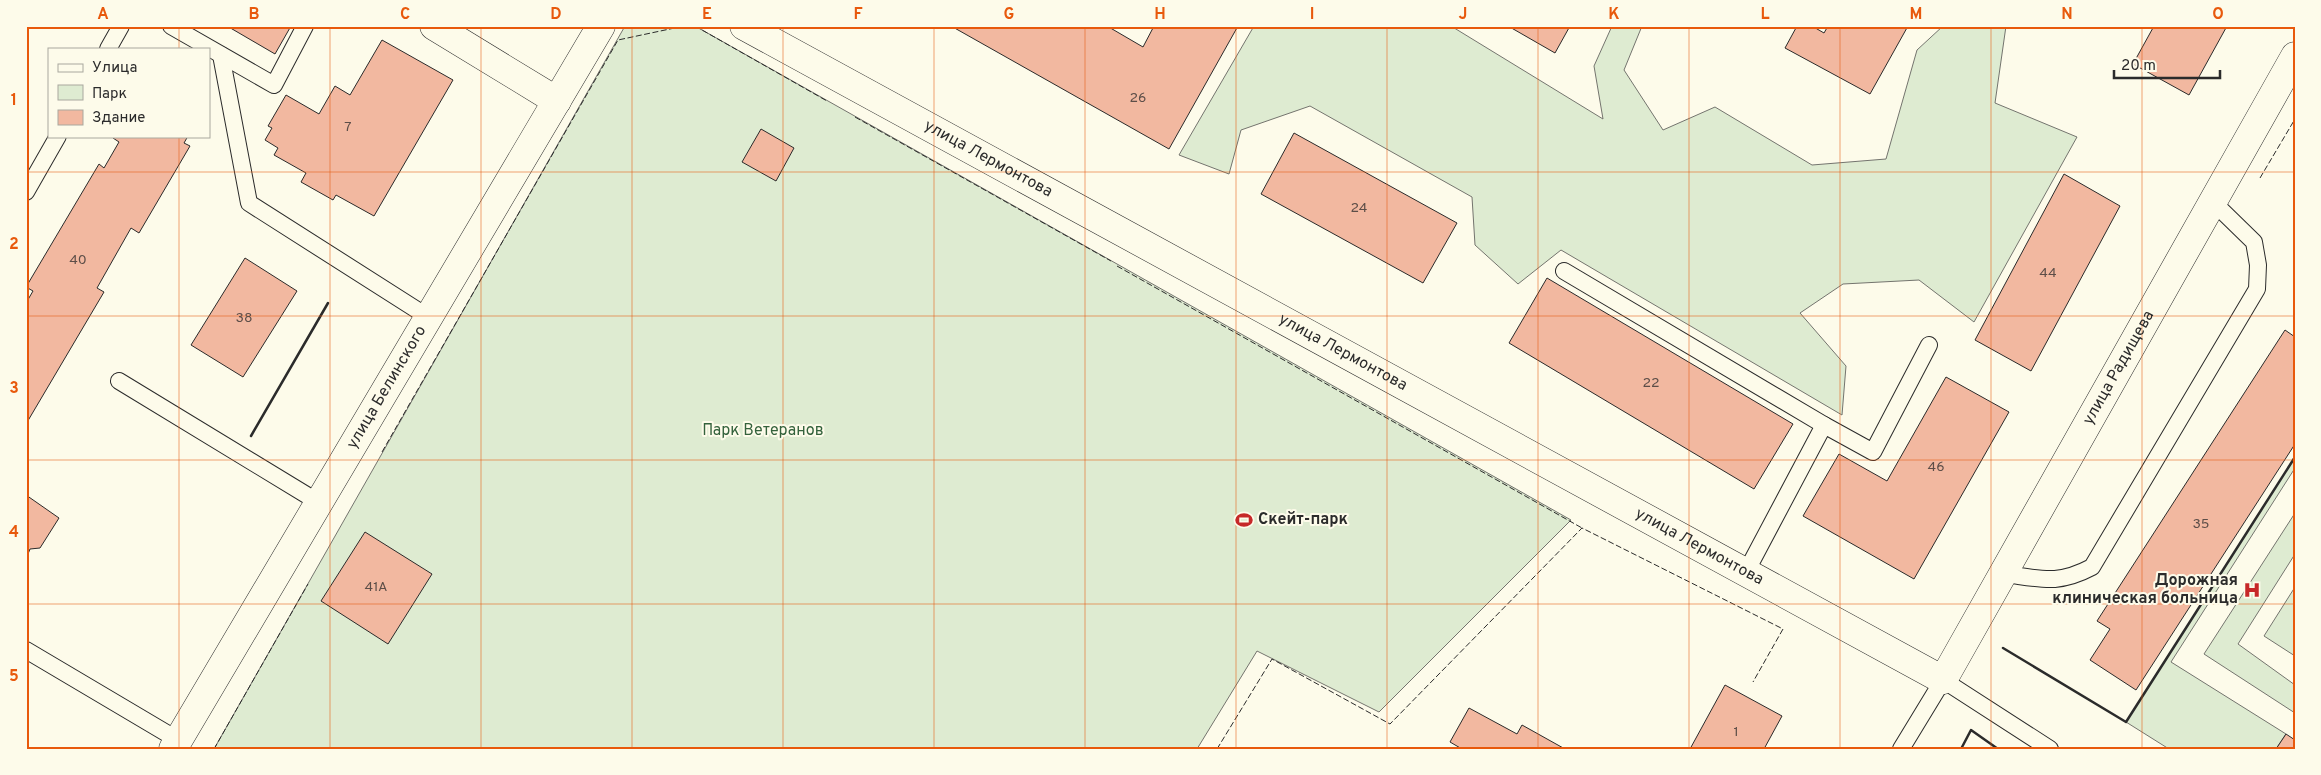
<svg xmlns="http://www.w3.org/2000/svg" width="2321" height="775" viewBox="0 0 2321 775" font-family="Overpass,sans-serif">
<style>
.green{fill:#deebd1;stroke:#74746e}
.building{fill:#f2b8a0;stroke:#2b2b2b}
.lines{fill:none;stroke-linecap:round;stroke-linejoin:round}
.service-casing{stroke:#2b2b2b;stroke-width:18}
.minor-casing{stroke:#2b2b2b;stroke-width:29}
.service{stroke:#fdfbea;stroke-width:16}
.minor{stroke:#fdfbea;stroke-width:28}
.fence{stroke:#2b2b2b;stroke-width:1;stroke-dasharray:6 2.5;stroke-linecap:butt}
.wall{stroke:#2b2b2b;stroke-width:2.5}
.grid{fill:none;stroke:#e8590c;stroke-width:1;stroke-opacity:0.55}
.labels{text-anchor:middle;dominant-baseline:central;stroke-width:4;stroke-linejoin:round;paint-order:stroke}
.number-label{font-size:14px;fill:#5d4e48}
.street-label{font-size:16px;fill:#2b2b2b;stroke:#fdfbea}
.park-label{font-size:16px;fill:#34623c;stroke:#fdfbea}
.poi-label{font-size:16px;font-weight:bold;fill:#2b2b2b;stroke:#fdfbea;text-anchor:start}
.neatline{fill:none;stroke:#e8590c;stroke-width:2}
.grid-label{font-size:16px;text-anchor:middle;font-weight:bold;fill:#e8590c}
</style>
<rect width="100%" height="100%" fill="#fdfbea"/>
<g class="green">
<path d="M625 26H695L1571 520 1379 712 1257 651 1197 749H214Z"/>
<path d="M1254 26H1451L1603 119 1594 66 1612 26H1642L1624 70 1663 130 1715 107 1812 165 1886 159 1917 50 1943 26H2006L1995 103 2077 137 1974 322 1919 280 1843 284 1800 313 1846 366 1842 415 1561 250 1518 284 1475 245 1472 197 1310 106 1241 130 1229 174 1179 155Z"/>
<path d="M2295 457V468L2171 662 2286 734 2276 749H2169L2126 722Z"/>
<path d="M2295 513V554L2238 644 2295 685V713L2204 654Z"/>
<path d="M2295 587V656L2264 636Z"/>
</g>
<g class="building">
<path d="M227 26H291L275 54Z"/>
<path d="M951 26H1107L1143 47 1154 26H1238L1169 149Z"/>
<path d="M1508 26H1570L1555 53Z"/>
<path d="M1797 26H1812L1824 33 1828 26H1908L1870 94 1785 48Z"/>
<path d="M2154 26H2227L2189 95 2133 64Z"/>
<path d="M382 40 453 80 374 216 336 195 333 200 301 182 306 173 274 155 278 148 265 140 272 128 268 126 286 95 319 114 335 86 350 95Z"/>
<path d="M761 129 794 148 776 181 742 162Z"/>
<path d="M1294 133 1457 223 1423 283 1261 194Z"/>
<path d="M114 136H188L184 143 190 146 139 233 131 228 97 288 104 292 26 424V303L33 291 26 287 99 164 104 168 119 142 113 138Z"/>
<path d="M2064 174 2120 206 2031 371 1975 340Z"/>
<path d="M245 258 297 291 243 377 191 345Z"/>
<path d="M1547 278 1793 424 1754 489 1509 343Z"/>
<path d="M2285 330 2295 337V444L2136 690 2090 660 2110 629 2097 621Z"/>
<path d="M1946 377 2009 412 1914 579 1803 516 1839 454 1887 481Z"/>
<path d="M26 495 59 518 40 548 30 549 26 559Z"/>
<path d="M365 532 432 574 388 644 321 601Z"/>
<path d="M1725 685 1782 716 1764 749H1690Z"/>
<path d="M1469 708 1517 734 1522 725 1565 749H1462L1450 742Z"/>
<path d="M2286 734 2295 740V749H2276Z"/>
</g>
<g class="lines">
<g class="service-casing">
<g id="service">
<path d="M171 26 274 85 305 26"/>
<path d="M108 49 121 26"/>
<path d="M221 55 249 203 428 317"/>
<path d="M26 192 58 136"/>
<path d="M1564 271 1824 425"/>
<path d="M119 381 318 502"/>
<path d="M1745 574 1824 425 1873 452 1929 345"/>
<path d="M2005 574C2042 579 2058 585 2092 567L2257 289 2258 265 2254 242 2214 203"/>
<path d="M26 650 178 740"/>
<path d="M1901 749 1943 680 2050 749"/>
</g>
</g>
<g class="minor-casing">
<g id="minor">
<path d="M434 26 557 101"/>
<path id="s1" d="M744 26 1943 680 2295 56"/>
<path id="s2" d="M173 749 601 26"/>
</g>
</g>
<use href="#service" class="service"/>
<use href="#minor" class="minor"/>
<g class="fence">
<path d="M695 26 827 101"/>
<path d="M855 117 1111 261"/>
<path d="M2260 178 2295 119"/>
<path d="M1117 266 1582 528"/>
<path d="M382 452 618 40 684 26"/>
<path d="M214 749 308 584"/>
<path d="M1217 749 1272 659 1390 724 1582 528 1783 629 1753 682"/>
</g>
<g class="wall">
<path d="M251 436 328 303"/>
<path d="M2003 648 2126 722 2295 457"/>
<path d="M1961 749 1971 730 1998 749"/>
</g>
</g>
<path class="grid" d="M179 26V49M330 26V749M481 26V749M632 26V749M783 26V749M934 26V749M1085 26V749M1236 26V749M1387 26V749M1538 26V749M1689 26V749M1840 26V749M1991 26V749M2142 26V749M179 136V749M26 172H2295M26 316H2295M26 460H2295M26 604H2295"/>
<defs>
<g id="stadium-bare" transform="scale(1.35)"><path d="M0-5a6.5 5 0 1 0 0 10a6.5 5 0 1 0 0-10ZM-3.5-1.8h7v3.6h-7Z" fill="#c62828" stroke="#fdfbea" stroke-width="2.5" paint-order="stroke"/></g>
<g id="hospital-bare" transform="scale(1.35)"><path d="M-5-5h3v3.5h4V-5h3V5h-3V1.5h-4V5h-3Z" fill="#c62828" stroke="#fdfbea" stroke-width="2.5" paint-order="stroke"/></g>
</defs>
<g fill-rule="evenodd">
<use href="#stadium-bare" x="1244" y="520"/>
<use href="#hospital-bare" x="2252" y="590"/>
</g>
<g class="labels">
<g class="number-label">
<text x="1138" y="98">26</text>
<text x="348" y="127">7</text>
<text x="1359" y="208">24</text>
<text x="78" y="260">40</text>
<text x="2048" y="273">44</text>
<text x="244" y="318">38</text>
<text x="1651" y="383">22</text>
<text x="1936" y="467">46</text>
<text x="2201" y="524">35</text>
<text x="376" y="587">41А</text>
<text x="1736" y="732">1</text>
</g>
<g class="street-label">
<text stroke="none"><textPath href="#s1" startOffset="278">улица Лермонтова</textPath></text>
<text stroke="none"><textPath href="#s1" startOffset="682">улица Лермонтова</textPath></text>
<text stroke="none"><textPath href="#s1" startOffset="1724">улица Радищева</textPath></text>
<text stroke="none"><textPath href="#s2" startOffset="420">улица Белинского</textPath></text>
<text stroke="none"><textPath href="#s1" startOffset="1088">улица Лермонтова</textPath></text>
</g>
<g class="park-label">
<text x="763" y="431">Парк Ветеранов</text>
</g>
<g class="poi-label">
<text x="1258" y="520">Скейт-парк</text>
<text x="2238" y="581" text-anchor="end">Дорожная<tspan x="2238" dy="18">клиническая больница</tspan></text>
</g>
</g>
<rect width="2321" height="775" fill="none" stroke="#fdfbea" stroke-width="55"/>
<rect x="48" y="48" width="162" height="90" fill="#fdfbea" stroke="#a9a89e"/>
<rect x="58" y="64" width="25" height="8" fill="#fdfbea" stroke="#a9a89e"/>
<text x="92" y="72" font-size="15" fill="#2b2b2b">Улица</text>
<rect x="58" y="85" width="25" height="15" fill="#deebd1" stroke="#a9a89e"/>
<text x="92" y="98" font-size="15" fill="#2b2b2b">Парк</text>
<rect x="58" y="110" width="25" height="15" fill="#f2b8a0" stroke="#a9a89e"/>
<text x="92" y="122" font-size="15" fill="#2b2b2b">Здание</text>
<path d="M2114 70v8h106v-8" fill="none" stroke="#2b2b2b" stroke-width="2.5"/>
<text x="2121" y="70" font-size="15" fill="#2b2b2b" stroke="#fdfbea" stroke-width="4" paint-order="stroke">20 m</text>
<rect x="28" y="28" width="2266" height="720" class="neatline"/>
<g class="grid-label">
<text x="103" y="19">A</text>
<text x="254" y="19">B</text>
<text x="405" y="19">C</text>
<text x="556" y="19">D</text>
<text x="707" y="19">E</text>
<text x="858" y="19">F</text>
<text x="1009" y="19">G</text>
<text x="1160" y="19">H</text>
<text x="1312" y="19">I</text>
<text x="1463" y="19">J</text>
<text x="1614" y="19">K</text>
<text x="1765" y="19">L</text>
<text x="1916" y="19">M</text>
<text x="2067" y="19">N</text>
<text x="2218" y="19">O</text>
<text x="14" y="105">1</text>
<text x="14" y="249">2</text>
<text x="14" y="393">3</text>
<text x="14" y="537">4</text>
<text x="14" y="681">5</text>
</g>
</svg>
